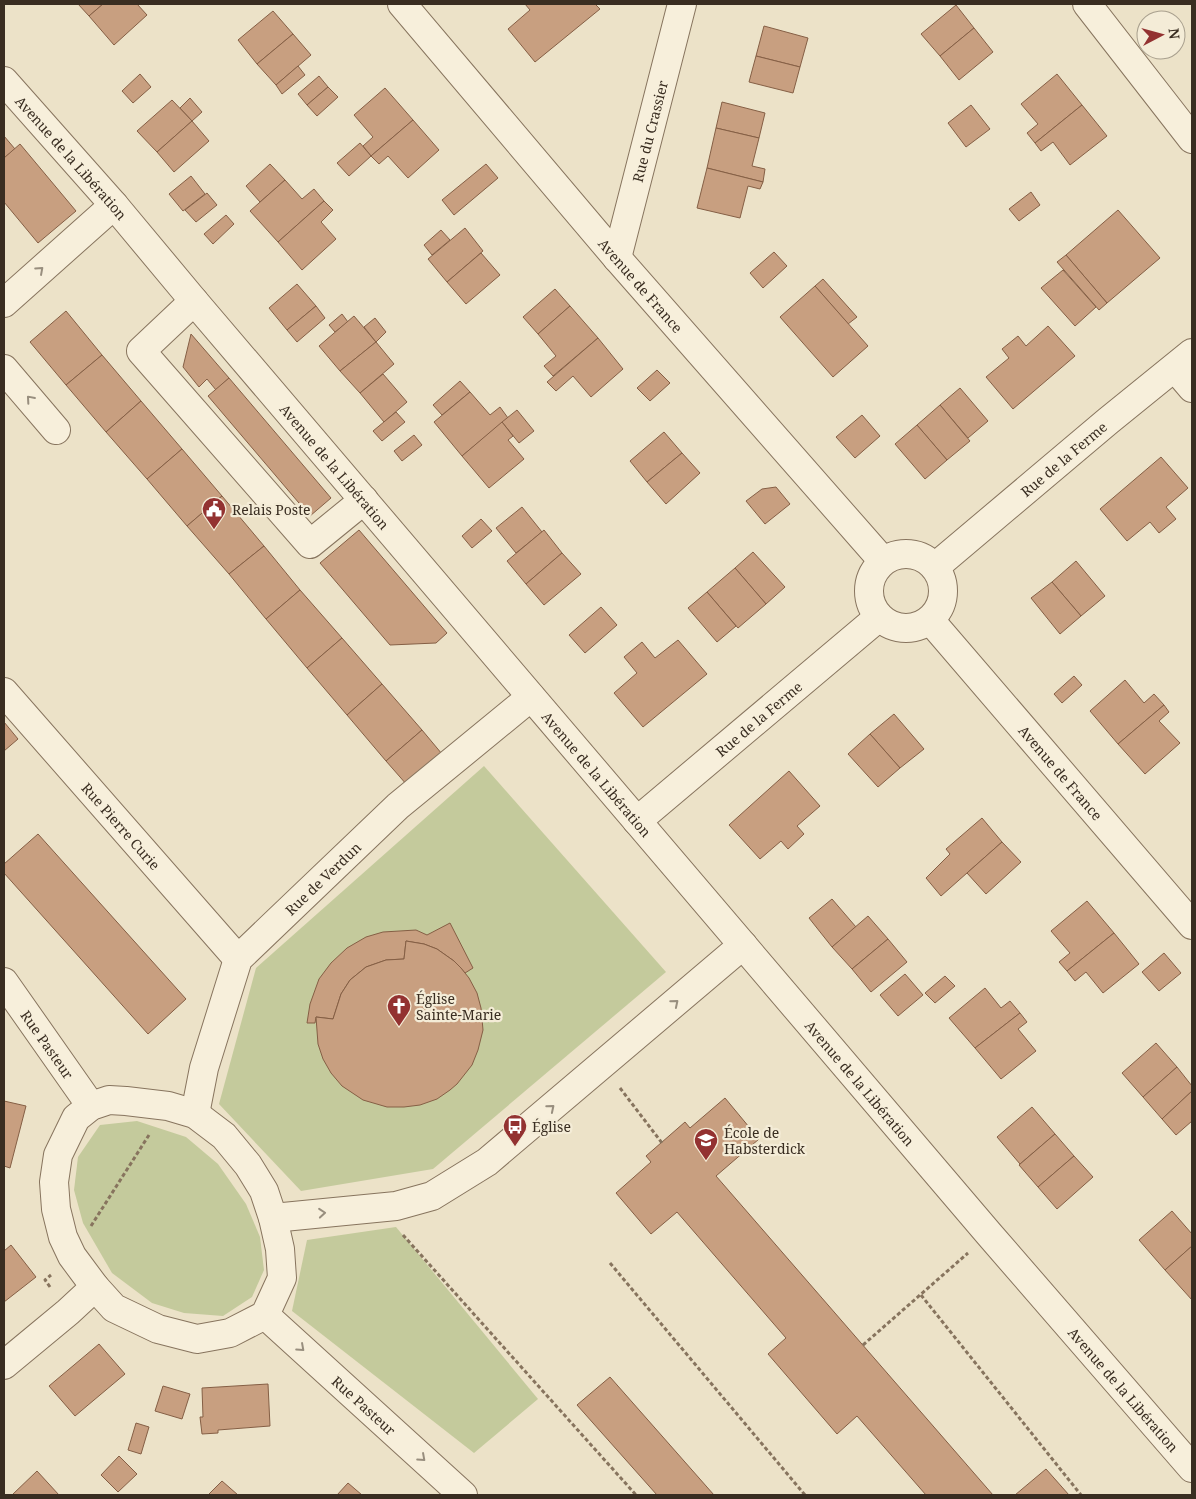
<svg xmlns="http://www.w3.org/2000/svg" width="1196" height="1499" viewBox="0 0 1196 1499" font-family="'Noto Serif',serif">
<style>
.green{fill:#c4ca9c}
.building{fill:#c89f80;stroke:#855f45}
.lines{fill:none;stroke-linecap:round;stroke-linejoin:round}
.minor-casing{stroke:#87745e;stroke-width:30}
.path{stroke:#87745e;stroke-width:3;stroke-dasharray:4 2.5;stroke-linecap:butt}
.minor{stroke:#f7efdb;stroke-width:28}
.oneway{stroke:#988e7e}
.labels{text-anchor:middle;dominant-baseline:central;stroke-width:4.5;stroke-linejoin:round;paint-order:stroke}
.street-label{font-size:14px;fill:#392d21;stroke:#f4ecd7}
.poi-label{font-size:14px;fill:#392d21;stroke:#f4ecd7;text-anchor:start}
</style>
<rect width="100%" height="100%" fill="#ece2c8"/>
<g class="green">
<path d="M484 766 666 972 433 1169 301 1191 219 1104 256 968Z"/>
<path d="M137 1121 186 1137 218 1164 246 1204 260 1237 264 1270 252 1297 223 1316 184 1313 152 1303 112 1273 83 1223 74 1190 78 1157 100 1125Z"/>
<path d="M396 1227 538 1399 474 1453 292 1311 307 1240Z"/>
</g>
<g class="building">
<path d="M78 4H103L89 16Z"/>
<path d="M103 4H137L147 15 114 45 89 16Z"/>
<path d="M525 4H595L600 9 535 62 508 29 530 10Z"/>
<path d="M956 5 974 28 940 56 921 34Z"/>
<path d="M273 11 293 34 257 64 238 40Z"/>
<path d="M764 26 808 38 800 67 756 56Z"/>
<path d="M974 28 993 52 959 80 940 56Z"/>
<path d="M293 34 311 55 276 85 257 64Z"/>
<path d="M756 56 800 67 793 93 749 82Z"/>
<path d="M298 66 305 75 282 94 276 85Z"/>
<path d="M140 74 151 87 133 103 122 91Z"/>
<path d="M1057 74 1082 105 1035 143 1027 133 1038 124 1021 104Z"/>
<path d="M319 76 328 87 307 105 298 94Z"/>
<path d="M328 87 338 97 317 116 307 105Z"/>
<path d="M385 88 413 120 371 156 363 146 373 137 354 115Z"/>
<path d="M190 98 202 112 192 121 180 108Z"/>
<path d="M172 100 192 121 157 152 137 131Z"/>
<path d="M722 102 765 113 759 138 716 128Z"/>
<path d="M971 105 990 129 966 147 948 123Z"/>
<path d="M1082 105 1107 136 1070 165 1053 142 1041 151 1035 143Z"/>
<path d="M413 120 439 150 408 178 388 156 379 164 371 156Z"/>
<path d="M192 121 209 141 174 172 157 152Z"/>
<path d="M716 128 759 138 752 166 765 169 763 182 707 168Z"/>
<path d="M4 136 15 149 4 158Z"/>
<path d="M360 143 371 156 349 176 337 163Z"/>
<path d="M20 144 76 211 38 243 4 202V158Z"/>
<path d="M270 164 285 180 260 202 246 186Z"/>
<path d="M486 164 498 178 454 215 442 200Z"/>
<path d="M707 168 763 182 760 189 748 186 740 218 697 208Z"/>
<path d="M191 176 205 194 183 211 169 194Z"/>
<path d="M285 180 302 199 314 189 324 201 278 242 250 211Z"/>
<path d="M1031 192 1040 205 1019 221 1009 209Z"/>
<path d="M207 193 217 205 196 222 185 210Z"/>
<path d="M324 201 333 210 321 222 336 239 302 270 278 242Z"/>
<path d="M1118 210 1160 258 1107 303 1066 255Z"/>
<path d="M226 215 234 224 213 244 204 234Z"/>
<path d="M465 228 483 251 447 282 428 259Z"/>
<path d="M441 230 450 240 432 255 424 245Z"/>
<path d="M774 252 787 266 763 288 750 273Z"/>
<path d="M481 253 500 275 466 304 447 282Z"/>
<path d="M1066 255 1107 303 1099 310 1057 262Z"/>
<path d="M1063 270 1096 307 1075 326 1041 288Z"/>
<path d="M823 279 857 317 848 324 815 286Z"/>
<path d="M297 284 316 306 287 330 269 308Z"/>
<path d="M815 286 868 346 833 377 780 317Z"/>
<path d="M555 289 570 306 538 334 523 317Z"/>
<path d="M316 306 325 318 297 342 287 330Z"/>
<path d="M570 306 598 338 553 376 544 366 556 356 538 334Z"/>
<path d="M66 311 102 355 66 385 30 342Z"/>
<path d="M342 314 348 322 335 332 329 325Z"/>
<path d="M354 316 376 342 340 371 319 346Z"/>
<path d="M375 318 386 332 376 342 364 327Z"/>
<path d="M1048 326 1075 356 1013 409 986 377 1009 358 1002 349 1018 336 1026 346Z"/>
<path d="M191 334 229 378 216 390 207 379 199 387 183 367Z"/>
<path d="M598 338 623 369 591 397 573 376 556 391 547 382Z"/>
<path d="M376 342 394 364 360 393 340 371Z"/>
<path d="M102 355 141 401 106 432 66 385Z"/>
<path d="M657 370 670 383 650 401 637 388Z"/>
<path d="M383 374 407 402 384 422 360 393Z"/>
<path d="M229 378 331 498 310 516 208 396Z"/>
<path d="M460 381 470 392 442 415 433 405Z"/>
<path d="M960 388 988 421 968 438 940 405Z"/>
<path d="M470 392 490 415 500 407 508 418 462 456 434 422Z"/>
<path d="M141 401 182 449 147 479 106 432Z"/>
<path d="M940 405 970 441 947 460 917 425Z"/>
<path d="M517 410 534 431 519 443 502 422Z"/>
<path d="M396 412 405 422 382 441 373 431Z"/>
<path d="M862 415 880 436 855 458 836 437Z"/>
<path d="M502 422 513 436 508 440 524 459 489 488 462 456Z"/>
<path d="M917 425 947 460 925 479 895 444Z"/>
<path d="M664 432 682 453 647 482 630 461Z"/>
<path d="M414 435 422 445 402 461 394 451Z"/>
<path d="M182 449 222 496 187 526 147 479Z"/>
<path d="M682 453 700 473 666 504 647 482Z"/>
<path d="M1161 457 1188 488 1166 507 1176 519 1159 533 1150 522 1127 541 1100 509Z"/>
<path d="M776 487 790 504 765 524 746 501 762 489Z"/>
<path d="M222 496 264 546 229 574 187 526Z"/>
<path d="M522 507 542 532 516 553 496 528Z"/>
<path d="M481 519 492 531 472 548 462 536Z"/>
<path d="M359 530 447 633 436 643 390 645 320 563Z"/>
<path d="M544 530 562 553 526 584 507 561Z"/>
<path d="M264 546 300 590 266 619 229 574Z"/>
<path d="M753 552 785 587 766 604 735 568Z"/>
<path d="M562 553 581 574 544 605 526 584Z"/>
<path d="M1076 561 1105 596 1081 616 1052 582Z"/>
<path d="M735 568 766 604 738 628 707 592Z"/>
<path d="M1052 582 1081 616 1060 634 1031 598Z"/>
<path d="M300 590 342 638 307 668 266 619Z"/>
<path d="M707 592 736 626 717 642 688 608Z"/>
<path d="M601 607 617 625 585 653 569 635Z"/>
<path d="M342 638 382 684 347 715 307 668Z"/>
<path d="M678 640 707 674 643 727 614 693 637 673 624 657 642 642 655 658Z"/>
<path d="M1074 676 1082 685 1062 703 1054 694Z"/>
<path d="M1125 680 1144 703 1154 694 1164 705 1118 744 1090 711Z"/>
<path d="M382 684 422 730 386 761 347 715Z"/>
<path d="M1164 705 1169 712 1159 721 1180 743 1145 774 1118 744Z"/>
<path d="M894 714 924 749 900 768 870 734Z"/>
<path d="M4 722 18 739 4 751Z"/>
<path d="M422 730 442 754 407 785 386 761Z"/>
<path d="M870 734 900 768 878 787 848 754Z"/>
<path d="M789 771 820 806 797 826 804 834 788 849 781 841 760 859 729 825Z"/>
<path d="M982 818 1002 842 941 896 926 878 950 854 946 849Z"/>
<path d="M38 834 186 999 148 1034 4 873V864Z"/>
<path d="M1002 842 1021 862 986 894 967 873Z"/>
<path d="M832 899 856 927 832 947 809 918Z"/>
<path d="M1087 901 1114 933 1067 971 1059 962 1070 953 1051 931Z"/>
<path d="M868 916 888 939 852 969 832 947Z"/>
<path d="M450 923 473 968 465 973 454 961 437 949 424 944 406 941 404 959 386 960 366 967 350 980 341 994 333 1019 316 1017 315 1023H307L310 1004 319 979 331 963 347 948 366 937 383 932 416 930 427 935Z"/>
<path d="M1114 933 1139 964 1103 993 1086 972 1075 981 1067 971Z"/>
<path d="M888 939 907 962 871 992 852 969Z"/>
<path d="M406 941 424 944 437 949 454 961 461 968 469 978 477 993 481 1008 483 1030 478 1050 472 1065 457 1084 450 1090 437 1099 420 1105 404 1107H387L363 1100 342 1086 331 1073 323 1059 318 1044 316 1017 333 1019 341 994 350 980 366 967 386 960 404 959Z"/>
<path d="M1164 953 1181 973 1159 991 1142 972Z"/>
<path d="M905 974 923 995 898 1016 880 995Z"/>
<path d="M945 976 955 986 935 1003 925 993Z"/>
<path d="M985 988 1001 1008 1010 1001 1020 1013 975 1048 949 1018Z"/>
<path d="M1020 1013 1027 1022 1018 1029 1036 1051 1001 1079 975 1048Z"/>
<path d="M1156 1043 1177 1067 1143 1097 1122 1073Z"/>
<path d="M1177 1067 1192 1086V1091L1162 1119 1143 1097Z"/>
<path d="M1192 1091V1121L1176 1135 1162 1119Z"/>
<path d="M725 1098 759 1139 716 1176 993 1495H926L857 1416 837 1434 768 1354 786 1338 677 1212 651 1234 616 1193 651 1162 646 1156 685 1122 690 1128Z"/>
<path d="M4 1101 26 1106 10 1168 4 1166Z"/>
<path d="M1032 1107 1055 1134 1020 1164 997 1137Z"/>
<path d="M1055 1134 1074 1156 1038 1187 1019 1165Z"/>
<path d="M1074 1156 1093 1177 1057 1209 1038 1187Z"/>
<path d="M1172 1211 1192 1234V1246L1165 1270 1139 1240Z"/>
<path d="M11 1245 36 1277 4 1302V1251Z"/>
<path d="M1192 1246V1300L1165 1270Z"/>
<path d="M99 1344 125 1374 75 1416 49 1386Z"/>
<path d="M610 1377 714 1495H657L577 1405Z"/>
<path d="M268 1384 270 1426 218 1430V1433L202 1434 200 1417H203L202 1388Z"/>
<path d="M163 1386 190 1394 182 1419 155 1411Z"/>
<path d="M136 1423 149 1427 141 1454 128 1450Z"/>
<path d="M119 1456 137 1474 118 1492 101 1475Z"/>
<path d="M1046 1469 1069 1495H1015Z"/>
<path d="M37 1471 59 1495H12Z"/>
<path d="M222 1481 238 1495H208Z"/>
<path d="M348 1483 362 1495H337Z"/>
</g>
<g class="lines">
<g class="minor-casing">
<g id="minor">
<path id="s1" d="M402 4 617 258 883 561"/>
<path d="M1087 4 1192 139"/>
<path id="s2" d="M4 81 114 205 194 301 989 1234 1192 1468"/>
<path id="s3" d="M617 258 682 4"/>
<path d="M194 301 141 351 310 544 364 500"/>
<path d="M4 303 114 205"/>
<path d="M1175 368 1192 388"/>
<path d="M4 369 56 430"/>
<circle cx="906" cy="591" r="37"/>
<path id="s4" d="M935 567 1108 421 1192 353"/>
<path id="s5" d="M930 620 1192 925"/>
<path id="s6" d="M4 692 238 959"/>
<path id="s7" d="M637 821 879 617"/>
<path id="s8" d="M4 982 91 1106"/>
<path d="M109 1100 126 1101 168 1106 195 1114 224 1136 248 1165 264 1191 273 1218 280 1249 282 1278 265 1315 230 1333 197 1339 158 1329 114 1308 95 1287 72 1256 63 1237 56 1209 54 1182 58 1155 76 1118 91 1106Z"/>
<path id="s9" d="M195 1114 204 1068 238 959 398 806 531 697"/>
<path d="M273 1218 396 1206 432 1196 487 1162 743 945"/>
<path id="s10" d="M265 1315 463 1495"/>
<path d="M4 1365 68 1312 95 1287"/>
</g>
</g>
<g class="path">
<path d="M620 1088 662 1143"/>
<path d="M91 1226 149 1135"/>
<path d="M403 1235 636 1495"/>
<path d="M610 1263 805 1495"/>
<path d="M50 1287 45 1280 51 1275"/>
<path d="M921 1295 1081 1495"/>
<path d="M863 1345 968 1253"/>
</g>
<use href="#minor" class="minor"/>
</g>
<defs><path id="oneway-chevron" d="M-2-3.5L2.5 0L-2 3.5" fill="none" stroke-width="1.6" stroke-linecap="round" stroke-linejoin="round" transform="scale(1.25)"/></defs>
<g class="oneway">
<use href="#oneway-chevron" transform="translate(40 270) rotate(-42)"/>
<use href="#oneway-chevron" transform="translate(30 399) rotate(-131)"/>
<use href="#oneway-chevron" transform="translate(675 1003) rotate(-40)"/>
<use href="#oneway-chevron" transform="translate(551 1108) rotate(-40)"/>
<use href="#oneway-chevron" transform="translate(322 1213) rotate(-5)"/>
<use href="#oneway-chevron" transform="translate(301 1348) rotate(42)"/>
<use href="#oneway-chevron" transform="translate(422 1458) rotate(42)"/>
</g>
<defs>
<g id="civic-pin" transform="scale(1.25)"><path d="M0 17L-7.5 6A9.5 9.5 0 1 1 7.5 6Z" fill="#933231" stroke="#f4ecd7"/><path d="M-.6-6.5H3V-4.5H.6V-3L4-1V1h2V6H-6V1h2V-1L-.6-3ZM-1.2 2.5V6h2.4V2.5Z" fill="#fff"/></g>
<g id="church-pin" transform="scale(1.25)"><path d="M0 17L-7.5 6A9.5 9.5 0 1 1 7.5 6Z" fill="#933231" stroke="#f4ecd7"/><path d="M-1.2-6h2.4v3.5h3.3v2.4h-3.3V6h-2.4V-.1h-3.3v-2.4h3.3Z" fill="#fff"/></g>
<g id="bus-pin" transform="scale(1.25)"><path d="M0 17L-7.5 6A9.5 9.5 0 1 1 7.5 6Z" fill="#933231" stroke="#f4ecd7"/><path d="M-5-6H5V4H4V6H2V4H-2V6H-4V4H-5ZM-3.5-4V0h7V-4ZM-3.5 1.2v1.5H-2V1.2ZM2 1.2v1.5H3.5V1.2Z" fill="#fff"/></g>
<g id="school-pin" transform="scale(1.25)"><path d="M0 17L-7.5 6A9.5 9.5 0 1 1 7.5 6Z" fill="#933231" stroke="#f4ecd7"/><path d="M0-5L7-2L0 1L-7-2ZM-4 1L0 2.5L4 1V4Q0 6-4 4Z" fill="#fff"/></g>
</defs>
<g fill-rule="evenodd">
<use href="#civic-pin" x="214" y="509"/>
<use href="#church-pin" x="399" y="1006"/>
<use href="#bus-pin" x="515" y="1126"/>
<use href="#school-pin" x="706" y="1140"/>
</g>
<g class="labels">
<g class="street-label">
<text stroke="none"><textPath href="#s3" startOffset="131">Rue du Crassier</textPath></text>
<text stroke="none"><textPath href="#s2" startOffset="102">Avenue de la Libération</textPath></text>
<text stroke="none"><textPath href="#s1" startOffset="369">Avenue de France</textPath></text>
<text stroke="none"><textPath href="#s4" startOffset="168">Rue de la Ferme</textPath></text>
<text stroke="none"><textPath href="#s2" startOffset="508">Avenue de la Libération</textPath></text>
<text stroke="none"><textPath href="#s7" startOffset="159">Rue de la Ferme</textPath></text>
<text stroke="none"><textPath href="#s5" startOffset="201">Avenue de France</textPath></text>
<text stroke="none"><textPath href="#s2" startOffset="912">Avenue de la Libération</textPath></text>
<text stroke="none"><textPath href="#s6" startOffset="178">Rue Pierre Curie</textPath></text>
<text stroke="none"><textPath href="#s9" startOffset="278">Rue de Verdun</textPath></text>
<text stroke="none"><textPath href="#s8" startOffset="76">Rue Pasteur</textPath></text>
<text stroke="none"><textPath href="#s2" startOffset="1318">Avenue de la Libération</textPath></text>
<text stroke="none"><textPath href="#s2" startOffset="1722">Avenue de la Libération</textPath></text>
<text stroke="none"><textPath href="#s10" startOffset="134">Rue Pasteur</textPath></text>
</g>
<g class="poi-label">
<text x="232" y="509">Relais Poste</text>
<text x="416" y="998">Église<tspan x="416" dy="16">Sainte-Marie</tspan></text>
<text x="532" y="1126">Église</text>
<text x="724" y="1132">École de<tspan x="724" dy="16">Habsterdick</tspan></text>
</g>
</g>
<rect width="1196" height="1499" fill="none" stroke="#392d21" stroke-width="10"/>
<g transform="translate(1161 35) rotate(84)"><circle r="24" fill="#f4ecd7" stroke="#a9a08e"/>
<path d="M0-4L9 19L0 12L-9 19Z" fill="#933231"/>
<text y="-8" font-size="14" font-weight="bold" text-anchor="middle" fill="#392d21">N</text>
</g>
</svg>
